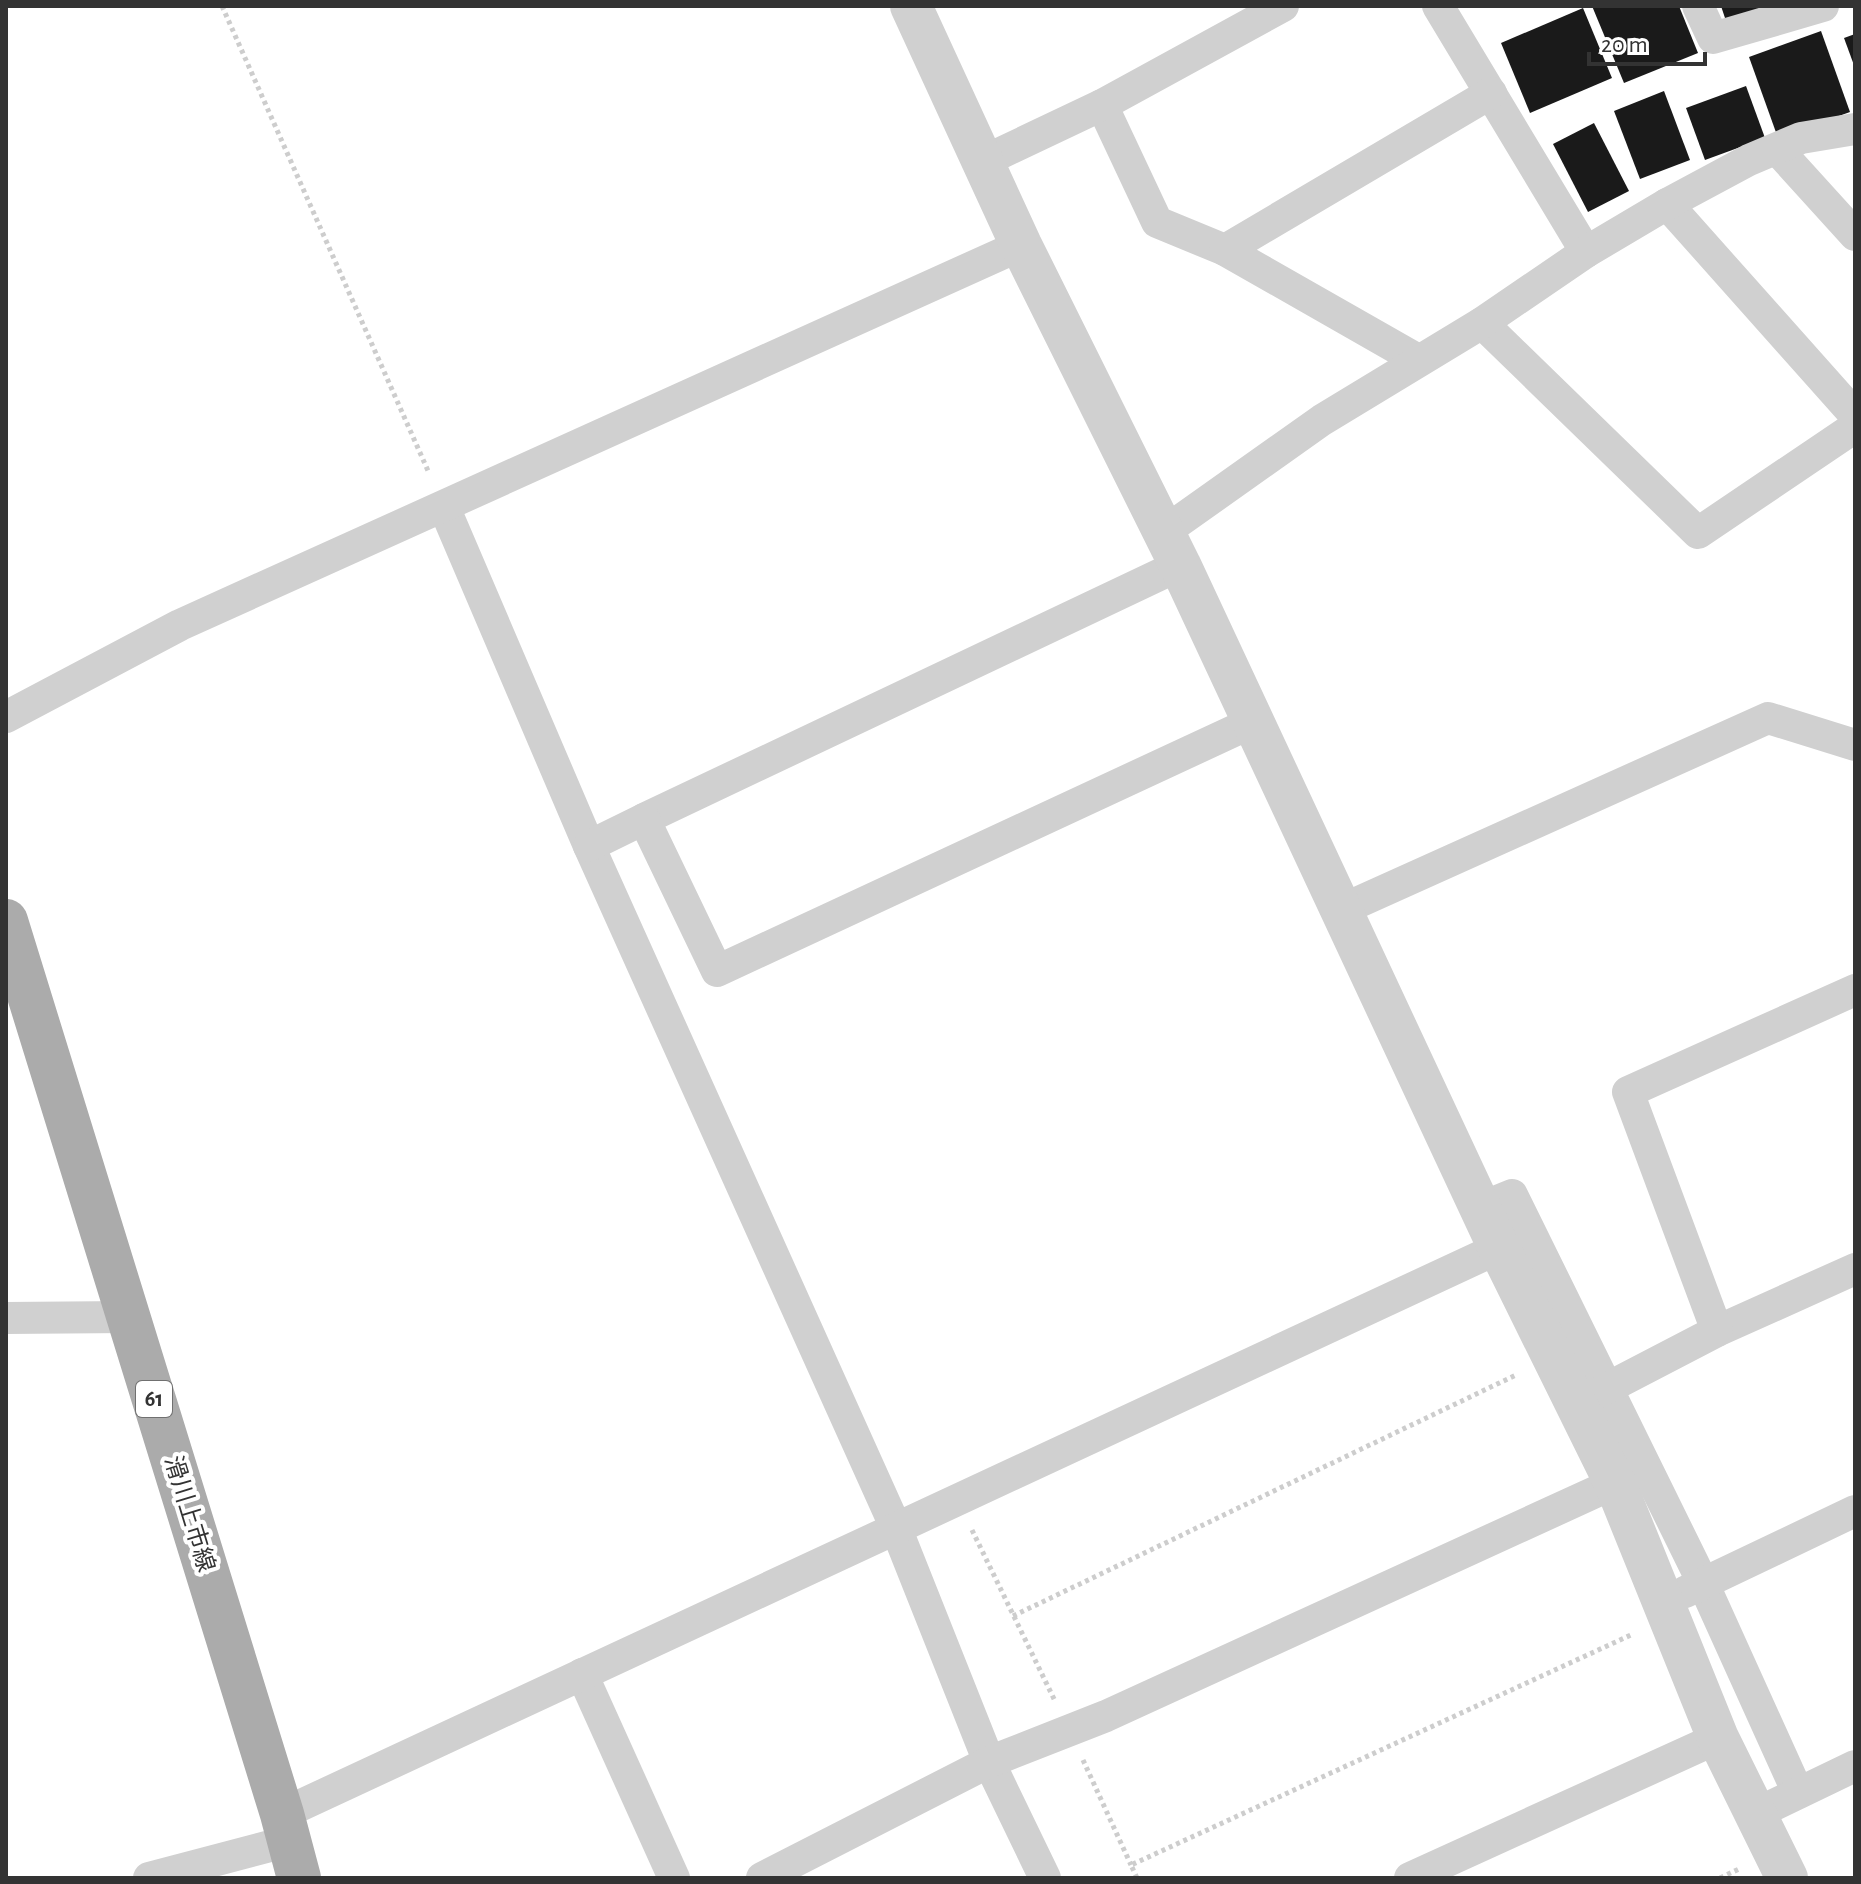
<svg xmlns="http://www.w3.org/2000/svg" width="1861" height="1884" viewBox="0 0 1861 1884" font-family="'Alegreya Sans','Noto Sans JP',sans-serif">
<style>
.building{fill:#1a1a1a}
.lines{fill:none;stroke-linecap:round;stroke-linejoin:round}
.path{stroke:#cdcdcd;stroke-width:5;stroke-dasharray:4 4;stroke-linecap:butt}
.minor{stroke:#d0d0d0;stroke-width:32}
.tertiary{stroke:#d0d0d0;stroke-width:42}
.primary{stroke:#ababab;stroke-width:44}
.labels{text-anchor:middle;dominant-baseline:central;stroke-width:8;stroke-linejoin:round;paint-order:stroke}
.shield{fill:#fff;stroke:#707070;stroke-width:2}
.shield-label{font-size:22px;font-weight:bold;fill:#333}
.street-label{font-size:24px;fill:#333;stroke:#fff}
</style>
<rect width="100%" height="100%" fill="#fff"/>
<g class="building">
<path d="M1592 6H1679L1698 53 1624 83Z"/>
<path d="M1721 6H1777L1727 24Z"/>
<path d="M1583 8 1612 78 1530 113 1501 43Z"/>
<path d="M1821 31 1850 112 1778 138 1749 57Z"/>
<path d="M1855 34V68L1844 38Z"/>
<path d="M1746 86 1765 138 1705 160 1686 108Z"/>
<path d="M1664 91 1690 160 1640 179 1614 111Z"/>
<path d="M1594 123 1629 191 1588 212 1553 144Z"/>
</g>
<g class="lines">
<g class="path">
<path d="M222 6 429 473"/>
<path d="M972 1530 1055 1701"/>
<path d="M1013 1616 1518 1374"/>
<path d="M1083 1760 1131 1865"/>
<path d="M1137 1878 1131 1865 1633 1634"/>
<path d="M1720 1878 1741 1868"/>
</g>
<g class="minor">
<path d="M1438 6 1586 252"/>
<path d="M1698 6 1713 38 1823 6"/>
<path d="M1102 105 1157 222 1225 250"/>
<path d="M1777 149 1855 235"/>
<path d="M984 161 1102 105 1283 6"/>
<path d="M1667 204 1855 415"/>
<path d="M1482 323 1698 533 1855 427"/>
<path d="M1418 360 1225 250 1491 93"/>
<path d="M444 507 589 846 896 1528 989 1762 1045 1878"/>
<path d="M1164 532 1322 420 1482 323 1586 252 1667 204 1749 160 1801 138 1855 129"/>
<path d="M6 717 180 625 1021 245"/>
<path d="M644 819 1180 565"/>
<path d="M589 846 644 819 717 971 1253 722"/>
<path d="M1341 910 1768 718 1855 745"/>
<path d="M1480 1208 1512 1195 1703 1583 1798 1793"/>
<path d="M6 1318 128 1317"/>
<path d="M1717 1331 1855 1269"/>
<path d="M1592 1396 1717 1331 1628 1092 1855 990"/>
<path d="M1685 1592 1855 1511"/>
<path d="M582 1674 674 1878"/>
<path d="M282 1814 1499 1248"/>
<path d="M1755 1814 1855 1766"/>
<path d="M149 1878 289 1841"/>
<path d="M762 1878 989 1762 1106 1716 1615 1483"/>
<path d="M1410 1878 1718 1738"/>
</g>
<path class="tertiary" d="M911 6 1021 245 1180 565 1499 1248 1615 1483 1718 1738 1787 1878"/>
<path class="primary" d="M6 921 282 1814 299 1878"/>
</g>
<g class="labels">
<rect class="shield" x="136" y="1381" width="36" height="36" rx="6"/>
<g class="shield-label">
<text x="154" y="1399">61</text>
</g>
<g class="street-label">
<text transform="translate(189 1514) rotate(73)">滑川上市線</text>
</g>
</g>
<rect width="1861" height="1884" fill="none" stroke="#333333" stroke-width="16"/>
<path d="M1589 52v12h116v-12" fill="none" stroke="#333333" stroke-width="4"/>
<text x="1601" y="52" font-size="24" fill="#333333" stroke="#ffffff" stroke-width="6" paint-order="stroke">20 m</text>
</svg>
